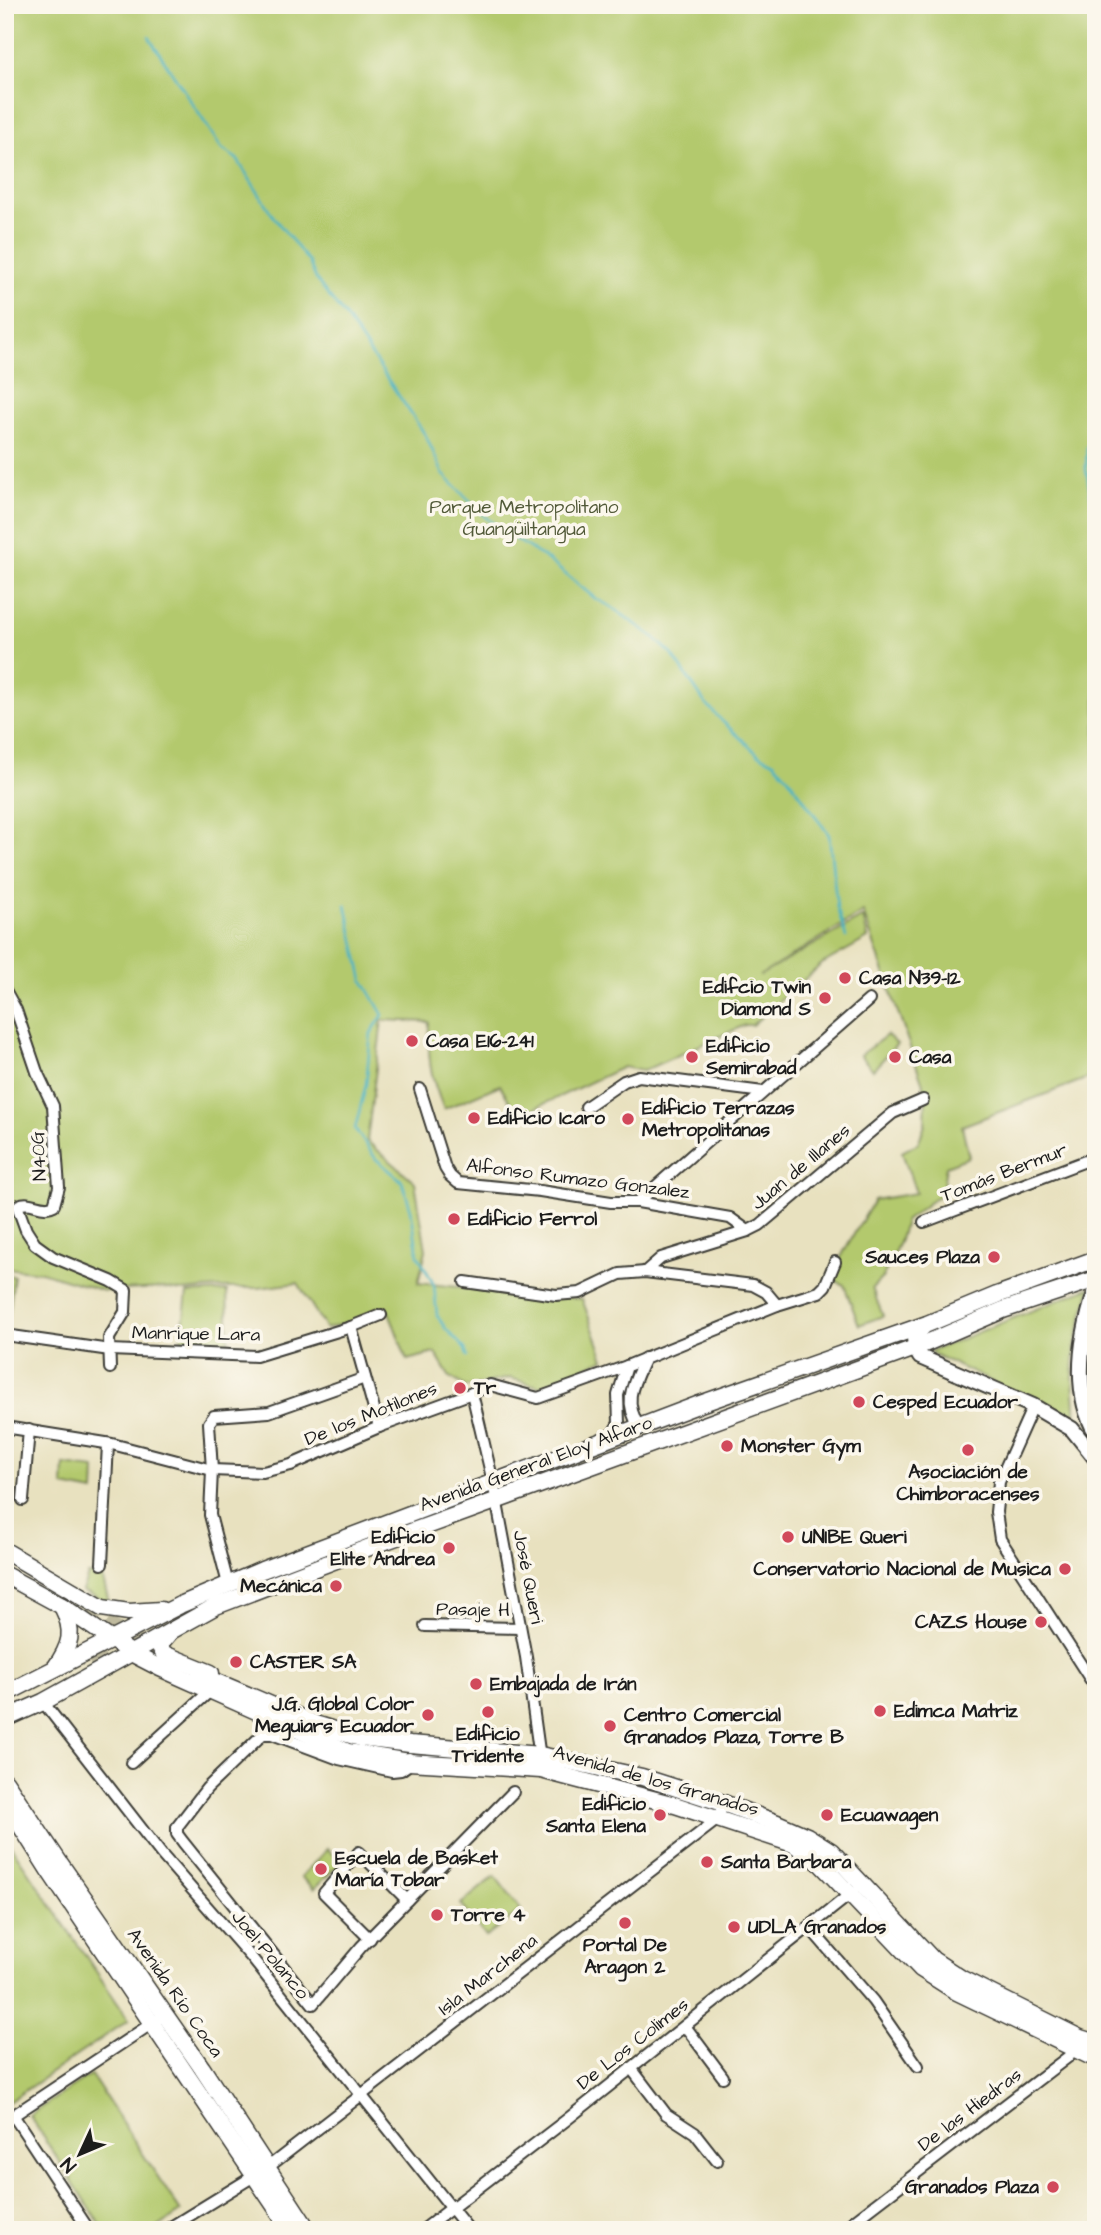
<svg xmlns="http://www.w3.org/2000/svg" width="1101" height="2235" viewBox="0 0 1101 2235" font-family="'Architects Daughter',sans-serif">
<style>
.green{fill:#b3c96d;stroke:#687244;stroke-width:2}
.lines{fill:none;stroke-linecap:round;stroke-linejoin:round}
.stream{stroke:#46b3c3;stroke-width:2.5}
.primary-tunnel{stroke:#bfba9e;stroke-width:16;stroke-dasharray:16 8;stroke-linecap:butt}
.minor-casing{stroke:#3b3a34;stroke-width:14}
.secondary-casing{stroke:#3b3a34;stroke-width:18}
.primary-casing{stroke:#3b3a34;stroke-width:19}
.minor{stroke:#fff;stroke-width:10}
.secondary{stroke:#fff;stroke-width:14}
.primary{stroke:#fff;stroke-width:16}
.poi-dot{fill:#d1495b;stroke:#fbf7ec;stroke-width:2.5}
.labels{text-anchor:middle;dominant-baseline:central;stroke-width:7;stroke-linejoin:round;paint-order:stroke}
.park-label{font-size:19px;fill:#515938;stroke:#fbf7ec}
.poi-label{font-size:19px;font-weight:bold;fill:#1c1c1c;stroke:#fbf7ec;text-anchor:start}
.street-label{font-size:19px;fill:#1c1c1c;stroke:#fbf7ec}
</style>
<rect width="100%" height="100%" fill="#fbf7ec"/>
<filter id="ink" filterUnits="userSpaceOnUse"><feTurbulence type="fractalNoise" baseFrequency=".0143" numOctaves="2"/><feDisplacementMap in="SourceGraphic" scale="14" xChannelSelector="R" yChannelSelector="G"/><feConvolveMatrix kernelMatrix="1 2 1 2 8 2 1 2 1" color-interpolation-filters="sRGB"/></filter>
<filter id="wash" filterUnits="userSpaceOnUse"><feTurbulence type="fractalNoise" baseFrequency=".00686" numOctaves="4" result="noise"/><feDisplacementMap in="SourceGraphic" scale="28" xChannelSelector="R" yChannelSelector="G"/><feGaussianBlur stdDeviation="1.57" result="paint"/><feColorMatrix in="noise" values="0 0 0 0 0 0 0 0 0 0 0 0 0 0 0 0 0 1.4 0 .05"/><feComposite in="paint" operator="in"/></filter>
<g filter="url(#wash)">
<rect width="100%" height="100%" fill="#e8e1bf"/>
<g class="green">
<path d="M5 5H1096V1075L962 1126 969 1157 946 1166 942 1193 905 1221 900 1240 883 1277 872 1288 883 1316 859 1325 844 1285 832 1279C841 1250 860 1227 874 1200L916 1193 902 1152 918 1143 925 1125 926 1093 863 912 759 976 863 917 868 938 822 964 752 1025H745L643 1071 623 1067 518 1116 500 1085 444 1109C429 1074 428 1059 429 1022L382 1020 367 1141 415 1182 426 1250 418 1283 582 1299 604 1359 541 1387 510 1378 466 1387 449 1376 435 1353 407 1360 389 1312 326 1329 298 1283 258 1288H217L181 1291 163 1288 104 1291 41 1272 5 1268Z"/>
<path d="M887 1035 897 1044 873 1070 860 1055Z"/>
<path d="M5 1275 14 1276 8 1321 5 1322Z"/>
<path d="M1091 1287 1075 1345 1073 1378 1076 1422 929 1352Z"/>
<path d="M227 1291 229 1346 181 1341 187 1293Z"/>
<path d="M64 1465 95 1469 94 1492 63 1486Z"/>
<path d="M88 1575H102L109 1603 82 1591Z"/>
<path d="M5 1837 129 2020 5 2104Z"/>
<path d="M327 1849 341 1862 314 1889 301 1877Z"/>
<path d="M495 1876 521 1910 486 1937 461 1904Z"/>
<path d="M91 2075 181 2212 154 2230H104L29 2115Z"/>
</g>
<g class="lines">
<g class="stream">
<path d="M149 37 222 149 237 159 275 219 309 262 316 279 326 293 345 316 426 436 443 474 483 515 500 529 548 560 596 599 610 606 651 635 672 654 705 703 723 722 758 754 774 762 788 777 829 835 837 908 846 937"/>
<path d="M1096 429 1087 448 1086 469 1096 523"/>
<path d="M1096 572V579"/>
<path d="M346 905 363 980 383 1015 371 1033 366 1084 355 1129 376 1159 402 1181 411 1210 418 1255 434 1285 437 1315 445 1328 465 1349 467 1356"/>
</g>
</g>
</g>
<g filter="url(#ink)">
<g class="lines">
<g class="primary-tunnel">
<path d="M86 1610 166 1660"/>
<path d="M91 1665C102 1657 107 1648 105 1635"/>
</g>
<g class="minor-casing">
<g id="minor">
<path d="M5 990 16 1010 37 1072 53 1106 59 1187 54 1205C42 1212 31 1199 19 1205L18 1208 26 1230 35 1244 53 1257 111 1281 126 1290 125 1312 109 1338 110 1368"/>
<path d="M420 1089 445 1168 450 1176 458 1183 540 1191 611 1202H638L730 1218 748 1231"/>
<path d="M586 1107 624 1081 639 1076 763 1092"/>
<path d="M638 1202 869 1000"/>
<path d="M924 1222 1096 1157"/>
<path d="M645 1272 661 1258 748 1231 760 1225 893 1113 923 1100"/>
<path d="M465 1282 556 1295 580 1293 620 1274 645 1272 753 1285 766 1292 777 1305"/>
<path d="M351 1327 379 1427"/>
<path d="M5 1335 110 1350 256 1356 351 1327 381 1315"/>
<path d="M472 1393 493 1482 526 1657 540 1758"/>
<path d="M1033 1406 999 1482 996 1512 1000 1539 1096 1688"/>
<path d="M5 1427 112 1444 212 1470 263 1472 291 1465 379 1427 472 1393 490 1385 538 1398 627 1366 777 1305 819 1292 825 1286 835 1262"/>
<path d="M640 1428C622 1401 633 1384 645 1358"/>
<path d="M610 1439 619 1423 618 1395 627 1366"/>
<path d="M23 1500 29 1430"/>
<path d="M102 1564 108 1444"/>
<path d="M228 1584 210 1515 212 1470 209 1423 214 1416 269 1412 365 1378"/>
<path d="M425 1626 520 1628"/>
<path d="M43 1702 162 1855 251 1957 469 2230"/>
<path d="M409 1758 408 1765 401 1770 392 1771 339 1759 272 1734H263L207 1788 177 1827V1834L183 1842 313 2004 361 1947 513 1792"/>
<path d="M131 1763 210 1691"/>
<path d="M811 1926 816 1935 873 2001 918 2066"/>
<path d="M370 1939 324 1893 359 1852 407 1900"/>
<path d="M685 2026 723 2077"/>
<path d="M631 2068 666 2114 695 2133 717 2161"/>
<path d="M13 2115 89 2230"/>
<path d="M5 2121 157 2020"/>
<path d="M166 2230 267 2168 718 1819 723 1803"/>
<path d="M423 2230 565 2121 853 1892"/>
<path d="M842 2230 1068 2057 1076 2045"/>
</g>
</g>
<g class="secondary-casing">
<g id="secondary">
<path d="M1096 1290C1081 1335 1071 1390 1096 1433"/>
<path d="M927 1324 914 1337 915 1348 920 1357 1033 1406 1072 1429 1096 1459"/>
</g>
</g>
<g class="primary-casing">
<g id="primary">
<path d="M5 1551 102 1608 129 1612 161 1610"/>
<path d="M5 1575 62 1606 131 1653 160 1668 348 1752 409 1762 541 1770 675 1805 793 1844 808 1853 821 1864 921 1969 957 1992 1096 2059"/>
<path d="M170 1632 159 1645 164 1654 211 1673"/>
<path d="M55 1668C71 1645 75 1632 62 1606"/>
<path d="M201 1675 318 1725 361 1738 410 1744 540 1755 642 1777 723 1803 777 1823 807 1836 831 1851 933 1960 962 1979 1080 2038 1096 2043"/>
<path d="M5 1694 180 1605 262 1570 700 1404 927 1324 997 1295 1096 1259"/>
<path d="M5 1719 43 1702 216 1606 383 1542 915 1348 1003 1310 1096 1279"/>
<path d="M5 1781 59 1862 202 2068 308 2230"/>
<path d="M5 1801 48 1869 291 2230"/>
</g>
</g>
<use href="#minor" class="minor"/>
<use href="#secondary" class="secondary"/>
<use href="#primary" class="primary"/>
</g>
</g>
<g class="poi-dot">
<circle cx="845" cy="978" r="7"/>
<circle cx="825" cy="998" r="7"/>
<circle cx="412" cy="1041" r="7"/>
<circle cx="692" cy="1057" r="7"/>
<circle cx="895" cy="1057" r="7"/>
<circle cx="474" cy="1118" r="7"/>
<circle cx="628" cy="1119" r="7"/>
<circle cx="454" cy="1219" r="7"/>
<circle cx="994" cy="1257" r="7"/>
<circle cx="460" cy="1388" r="7"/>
<circle cx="859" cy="1402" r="7"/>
<circle cx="727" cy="1446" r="7"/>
<circle cx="968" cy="1450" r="7"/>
<circle cx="788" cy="1537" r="7"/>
<circle cx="449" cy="1548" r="7"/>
<circle cx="1065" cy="1569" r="7"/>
<circle cx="336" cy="1586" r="7"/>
<circle cx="1041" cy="1622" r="7"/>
<circle cx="236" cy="1662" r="7"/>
<circle cx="476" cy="1684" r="7"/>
<circle cx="880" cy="1711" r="7"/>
<circle cx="488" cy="1712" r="7"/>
<circle cx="428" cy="1715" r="7"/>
<circle cx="610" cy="1726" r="7"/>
<circle cx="660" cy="1815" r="7"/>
<circle cx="827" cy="1815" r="7"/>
<circle cx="707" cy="1862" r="7"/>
<circle cx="321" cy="1869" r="7"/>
<circle cx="437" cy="1915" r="7"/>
<circle cx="625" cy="1923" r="7"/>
<circle cx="734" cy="1927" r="7"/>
<circle cx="1053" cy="2187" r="7"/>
</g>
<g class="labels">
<g class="park-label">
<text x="524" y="507">Parque Metropolitano<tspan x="524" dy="22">Guangüiltangua</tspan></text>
</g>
<g class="poi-label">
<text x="859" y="978">Casa N39-12</text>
<text x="811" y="987" text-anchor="end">Edifcio Twin<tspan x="811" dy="22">Diamond S</tspan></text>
<text x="426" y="1041">Casa E16-241</text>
<text x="706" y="1046">Edificio<tspan x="706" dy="22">Semirabad</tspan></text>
<text x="909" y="1057">Casa</text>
<text x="642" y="1108">Edificio Terrazas<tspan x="642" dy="22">Metropolitanas</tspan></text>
<text x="488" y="1118">Edificio Icaro</text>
<text x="468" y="1219">Edificio Ferrol</text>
<text x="980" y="1257" text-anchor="end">Sauces Plaza</text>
<text x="474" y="1388">Tr</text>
<text x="873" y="1402">Cesped Ecuador</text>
<text x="741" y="1446">Monster Gym</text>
<text x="968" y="1472" text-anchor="middle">Asociación de<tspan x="968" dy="22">Chimboracenses</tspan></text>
<text x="435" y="1537" text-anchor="end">Edificio<tspan x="435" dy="22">Elite Andrea</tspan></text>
<text x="802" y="1537">UNIBE Queri</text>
<text x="1051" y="1569" text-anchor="end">Conservatorio Nacional de Musica</text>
<text x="322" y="1586" text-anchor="end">Mecánica</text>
<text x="1027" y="1622" text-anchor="end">CAZS House</text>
<text x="250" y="1662">CASTER SA</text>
<text x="490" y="1684">Embajada de Irán</text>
<text x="414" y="1704" text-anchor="end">J.G. Global Color<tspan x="414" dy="22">Meguiars Ecuador</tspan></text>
<text x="894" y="1711">Edimca Matriz</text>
<text x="624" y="1715">Centro Comercial<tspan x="624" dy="22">Granados Plaza, Torre B</tspan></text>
<text x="488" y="1734" text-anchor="middle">Edificio<tspan x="488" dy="22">Tridente</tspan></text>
<text x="646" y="1804" text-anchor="end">Edificio<tspan x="646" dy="22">Santa Elena</tspan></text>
<text x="841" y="1815">Ecuawagen</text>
<text x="335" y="1858">Escuela de Basket<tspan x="335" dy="22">María Tobar</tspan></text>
<text x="721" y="1862">Santa Barbara</text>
<text x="451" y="1915">Torre 4</text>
<text x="748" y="1927">UDLA Granados</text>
<text x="625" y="1945" text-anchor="middle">Portal De<tspan x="625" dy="22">Aragon 2</tspan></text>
<text x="1039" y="2187" text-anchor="end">Granados Plaza</text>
</g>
<g class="street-label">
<text transform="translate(39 1156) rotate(-93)">N40G</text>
<text transform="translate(801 1167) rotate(-40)">Juan de Illanes</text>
<text transform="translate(1004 1173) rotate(-21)">Tomás Bermur</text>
<text transform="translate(578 1179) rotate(7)">Alfonso Rumazo Gonzalez</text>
<text transform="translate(196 1334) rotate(1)">Manrique Lara</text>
<text transform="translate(371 1414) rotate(-22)">De los Motilones</text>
<text transform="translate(536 1464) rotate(-20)">Avenida General Eloy Alfaro</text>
<text transform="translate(528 1577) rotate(79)">José Queri</text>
<text transform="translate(473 1610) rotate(1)">Pasaje H</text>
<text transform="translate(656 1781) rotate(16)">Avenida de los Granados</text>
<text transform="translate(270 1955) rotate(50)">Joel Polanco</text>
<text transform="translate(488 1975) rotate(-38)">Isla Marchena</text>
<text transform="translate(175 1993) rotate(55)">Avenida Río Coca</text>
<text transform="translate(633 2044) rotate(-38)">De Los Colimes</text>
<text transform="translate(970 2110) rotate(-37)">De las Hiedras</text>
</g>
</g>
<rect width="1101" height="2235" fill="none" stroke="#fbf7ec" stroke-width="28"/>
<g transform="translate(80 2154) rotate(226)" stroke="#fbf7ec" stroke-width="5" paint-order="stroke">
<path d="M0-5L12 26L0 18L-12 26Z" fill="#1c1c1c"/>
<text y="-10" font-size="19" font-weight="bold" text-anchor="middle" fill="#1c1c1c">N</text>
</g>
</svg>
